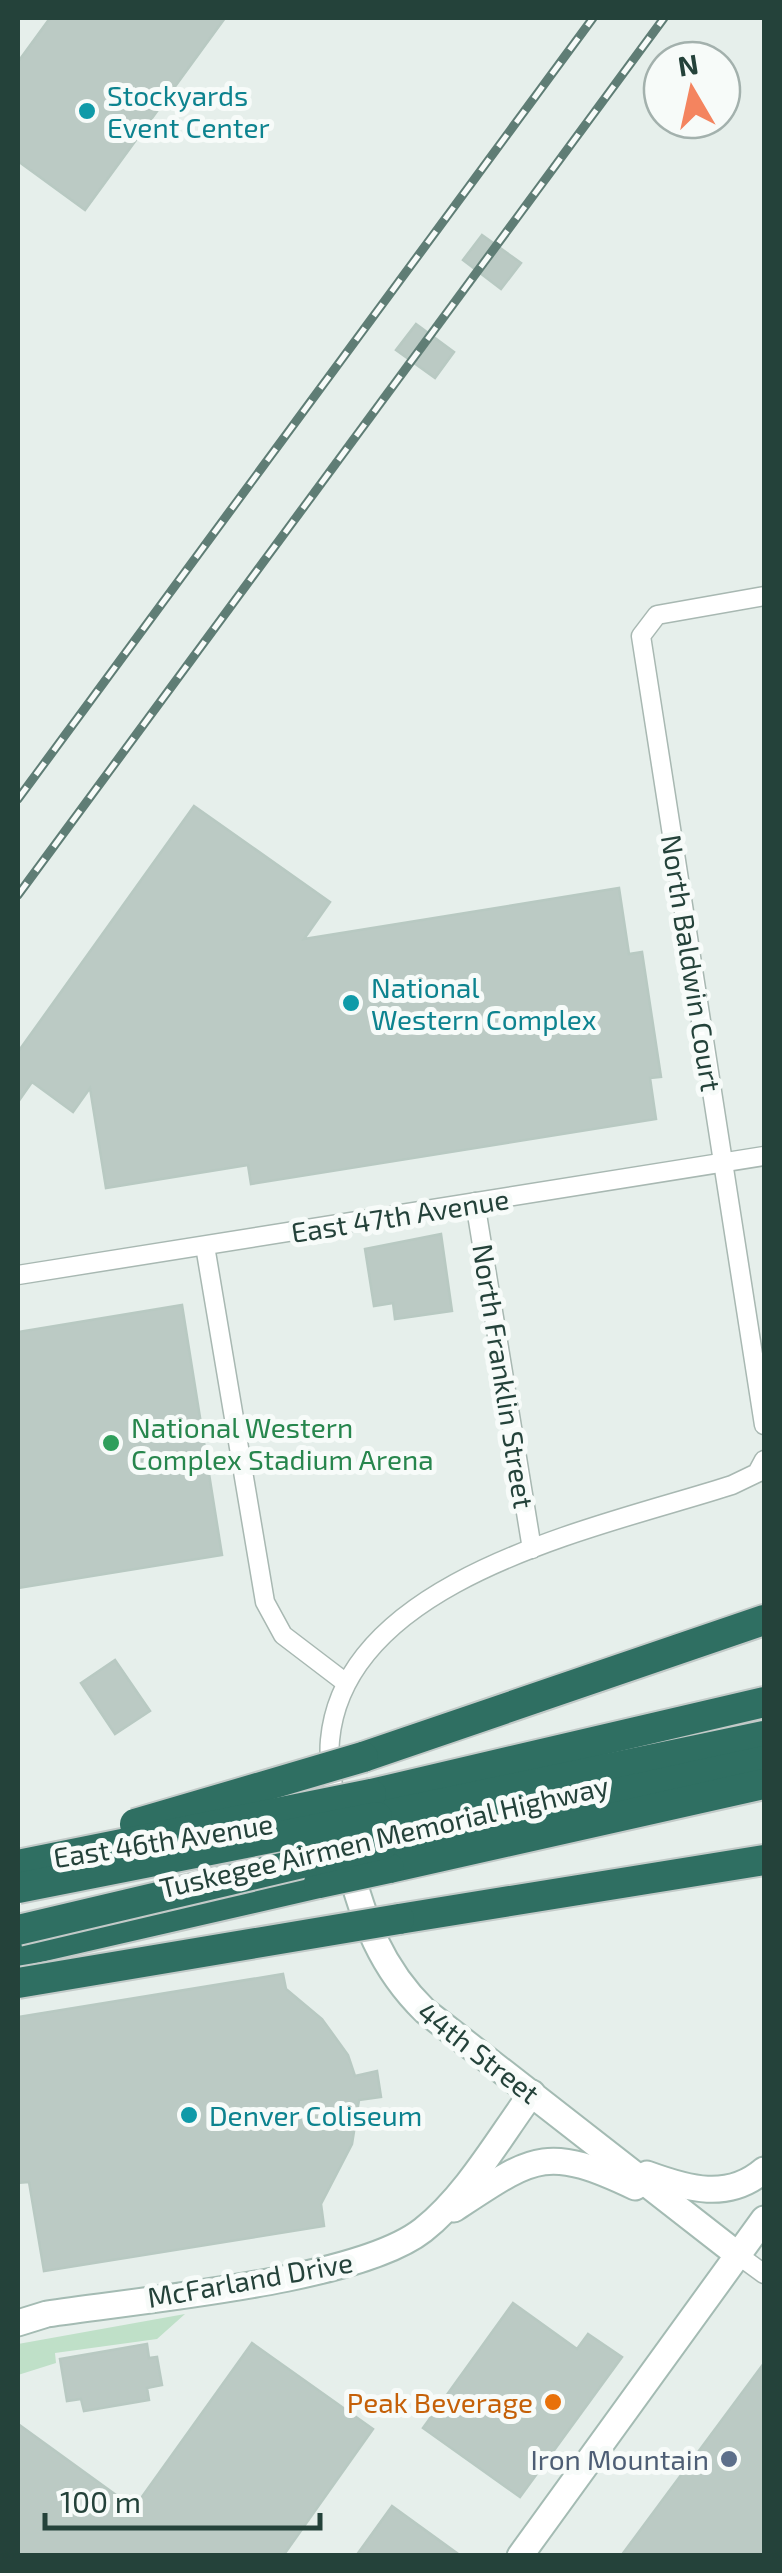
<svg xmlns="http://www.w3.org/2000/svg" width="782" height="2573" viewBox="0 0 782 2573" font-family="'Exo 2',sans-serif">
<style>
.green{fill:#bfe0c8}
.building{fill:#bbcac4;stroke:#b8c9c2;stroke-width:2.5}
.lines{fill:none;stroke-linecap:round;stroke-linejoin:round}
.street-casing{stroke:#a8b8b2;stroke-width:21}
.secondary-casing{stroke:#a4bbb3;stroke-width:29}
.highway-casing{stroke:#c2cac8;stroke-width:34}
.street{stroke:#fff;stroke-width:18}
.secondary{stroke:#fff;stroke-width:25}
.highway{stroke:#2f6f62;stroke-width:30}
.rail-casing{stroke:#5f7d75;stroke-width:9}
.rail{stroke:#f7fbf9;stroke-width:5;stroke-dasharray:15;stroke-linecap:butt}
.highway-bridge-casing{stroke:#c2cac8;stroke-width:34;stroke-linecap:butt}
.highway-bridge{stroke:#2f6f62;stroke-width:30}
.culture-dot{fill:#0f9aa8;stroke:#f7fbf9;stroke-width:4}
.leisure-dot{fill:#2e9e5b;stroke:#f7fbf9;stroke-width:4}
.food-dot{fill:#e8710a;stroke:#f7fbf9;stroke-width:4}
.service-dot{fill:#5c6f8a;stroke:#f7fbf9;stroke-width:4}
.labels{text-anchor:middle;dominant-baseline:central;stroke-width:10;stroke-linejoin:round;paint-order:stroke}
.culture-label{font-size:28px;fill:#0d838f;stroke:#f7fbf9;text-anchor:start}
.street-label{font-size:28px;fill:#24423a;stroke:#f7fbf9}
.leisure-label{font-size:28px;fill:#27864d;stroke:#f7fbf9;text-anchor:start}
.food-label{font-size:28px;fill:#c56008;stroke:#f7fbf9;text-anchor:end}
.service-label{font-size:28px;fill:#4e5e75;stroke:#f7fbf9;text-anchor:end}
</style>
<rect width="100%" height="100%" fill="#e6efeb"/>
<path class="green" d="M185 2314 157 2339 55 2353 56 2363 18 2375V2344Z"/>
<g class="building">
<path d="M50 18H225L85 210 18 161V62Z"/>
<path d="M482 235 521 263 501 289 463 260Z"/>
<path d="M416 324 454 352 435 378 396 350Z"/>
<path d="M194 806 330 902 304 939 619 888 629 954 642 952 661 1077 650 1078 656 1119 251 1184 248 1165 106 1188 90 1088 73 1112 32 1082 18 1102V1052Z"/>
<path d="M441 1234 452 1311 395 1319 393 1303 374 1306 365 1249Z"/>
<path d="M182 1305 222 1555 18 1588V1332Z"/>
<path d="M115 1660 150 1711 115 1734 81 1683Z"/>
<path d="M283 1974 286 1989 322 2019 348 2055 355 2076 377 2071 381 2097 359 2100 352 2144 321 2204 324 2226 44 2271 29 2182 18 2183V2017Z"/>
<path d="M513 2303 577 2349 588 2334 622 2357 520 2497 423 2428Z"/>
<path d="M252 2343 373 2429 283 2556H18V2424L134 2508Z"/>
<path d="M147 2344 149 2358 157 2357 162 2385 147 2388 149 2400 84 2411 81 2399 67 2401 60 2359Z"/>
<path d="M764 2363V2556H621Z"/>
<path d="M392 2506 461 2556H356Z"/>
</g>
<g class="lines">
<g class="street-casing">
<g id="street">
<path d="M764 596 657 615 641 636 764 1425"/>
<path d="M475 1202 532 1549"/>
<path d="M205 1246 265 1602 283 1635 346 1683"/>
<path d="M18 1275 764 1156"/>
<path d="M337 1808C333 1786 328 1762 330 1740 345 1576 606 1526 732 1485L757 1473 764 1460"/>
<path d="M738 2255 764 2274"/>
</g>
</g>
<g class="secondary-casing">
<g id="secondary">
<path d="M348 1860C363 1919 381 1968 425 2011L738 2255"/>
<path d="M647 2174C688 2189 728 2201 764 2170"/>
<path d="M454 2209C533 2157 545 2144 635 2187"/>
<path d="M18 2323 47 2314C137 2300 357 2282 423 2230 467 2195 499 2138 532 2093"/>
<path d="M520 2556 764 2219"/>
</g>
</g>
<g class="highway-casing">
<g id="highway">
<path d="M363 1757 764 1620"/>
<path d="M371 1794 764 1702"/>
<path d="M377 1817 764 1736"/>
<path d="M383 1844 764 1761"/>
<path d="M389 1868 764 1784"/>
<path d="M399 1919 764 1860"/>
<path d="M18 1952 319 1883"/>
</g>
</g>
<use href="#street" class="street"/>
<use href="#secondary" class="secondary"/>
<use href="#highway" class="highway"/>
<g class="rail-casing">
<g id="rail">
<path d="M18 799 593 18"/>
<path d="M18 895 664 18"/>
</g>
</g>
<use href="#rail" class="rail"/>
<g class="highway-bridge-casing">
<g id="highway-bridge">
<path d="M135 1824 363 1757"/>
<path d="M18 1865 371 1794"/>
<path d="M319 1883 389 1868"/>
<path d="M18 1888 377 1817"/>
<path d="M18 1930 383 1844"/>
<path d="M18 1983 399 1919"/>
</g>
</g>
<use href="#highway-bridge" class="highway-bridge"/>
</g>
<g class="culture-dot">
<circle cx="87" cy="111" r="10"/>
<circle cx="351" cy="1003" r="10"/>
<circle cx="189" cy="2115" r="10"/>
</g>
<circle class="leisure-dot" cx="111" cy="1443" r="10"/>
<circle class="food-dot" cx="553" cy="2402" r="10"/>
<circle class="service-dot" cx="729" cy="2459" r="10"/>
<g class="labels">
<g class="culture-label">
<text x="107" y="95">Stockyards<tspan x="107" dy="32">Event Center</tspan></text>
<text x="371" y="987">National<tspan x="371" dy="32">Western Complex</tspan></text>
<text x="209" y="2115">Denver Coliseum</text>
</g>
<g class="street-label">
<text transform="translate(692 963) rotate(81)">North Baldwin Court</text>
<text transform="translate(400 1215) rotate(-9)">East 47th Avenue</text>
<text transform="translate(504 1376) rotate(81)">North Franklin Street</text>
<text transform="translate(384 1836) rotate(-13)">Tuskegee Airmen Memorial Highway</text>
<text transform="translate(163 1840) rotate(-9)">East 46th Avenue</text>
<text transform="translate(479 2052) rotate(38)">44th Street</text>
<text transform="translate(250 2279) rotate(-10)">McFarland Drive</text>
</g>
<g class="leisure-label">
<text x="131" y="1427">National Western<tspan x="131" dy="32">Complex Stadium Arena</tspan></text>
</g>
<g class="food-label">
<text x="533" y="2402">Peak Beverage</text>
</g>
<g class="service-label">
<text x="709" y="2459">Iron Mountain</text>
</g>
</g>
<rect width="782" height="2573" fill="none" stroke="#24423a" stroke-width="40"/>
<g transform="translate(692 90) rotate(351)"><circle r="48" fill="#f7fbf9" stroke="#a3b1ad" stroke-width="2.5"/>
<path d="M0-8L18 38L0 25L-18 38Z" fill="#f4845f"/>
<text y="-15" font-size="28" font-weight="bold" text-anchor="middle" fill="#24423a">N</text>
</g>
<path d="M45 2513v15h275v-15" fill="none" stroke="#24423a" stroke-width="5"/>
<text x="60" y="2513" font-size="30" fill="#24423a" stroke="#f7fbf9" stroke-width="8" paint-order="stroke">100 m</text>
</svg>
